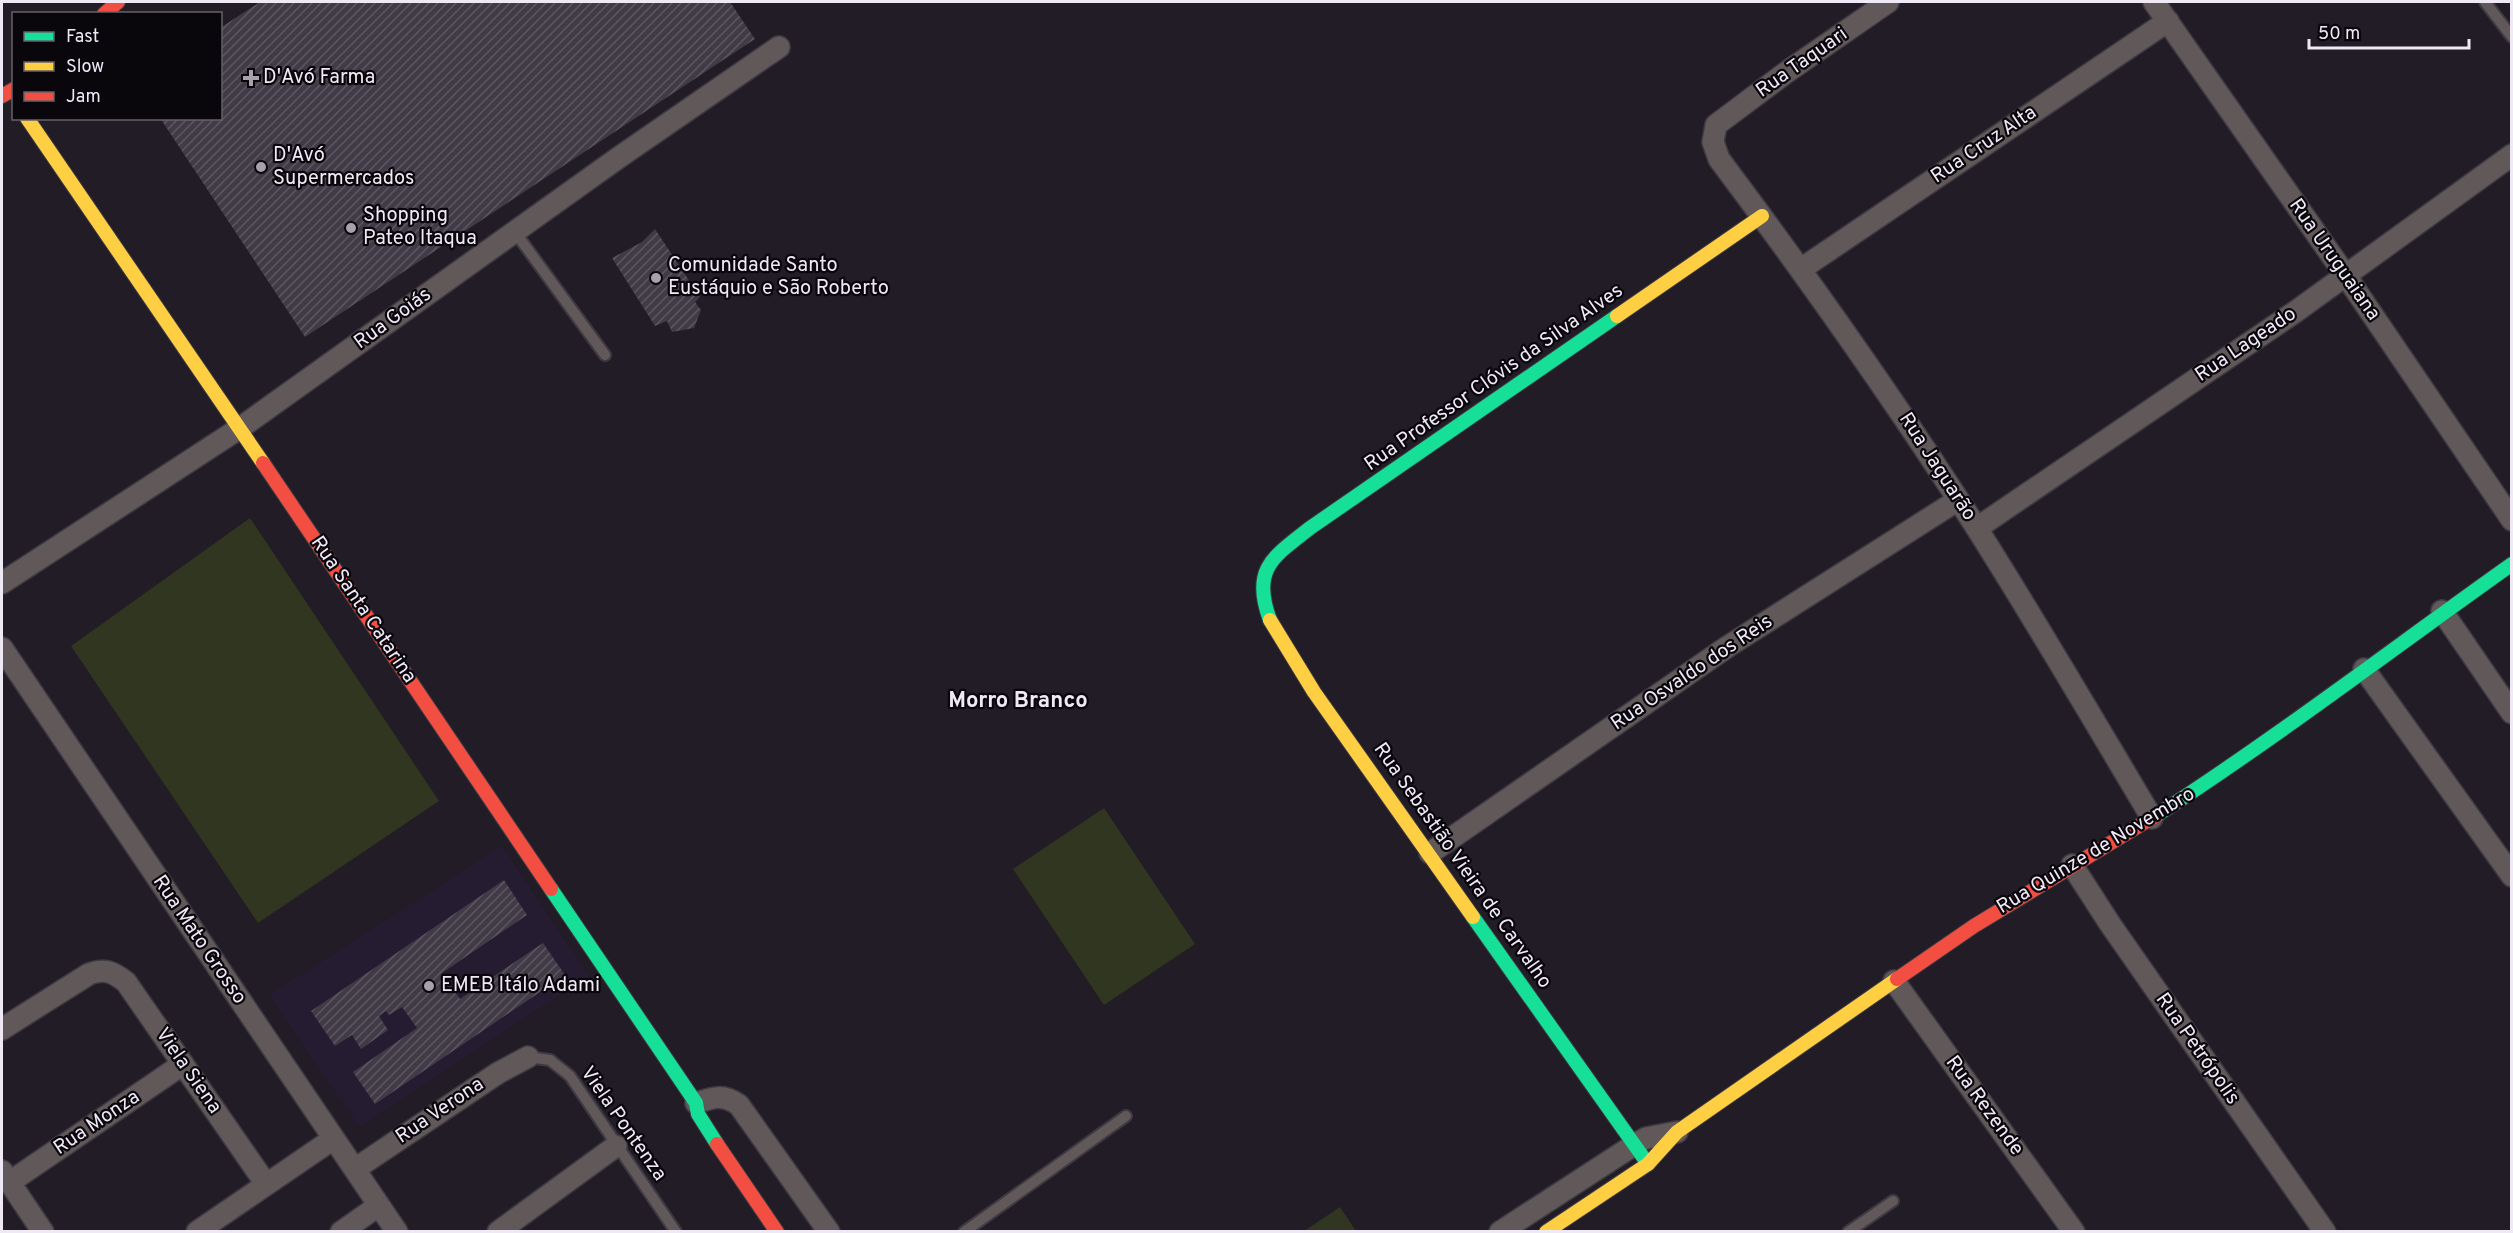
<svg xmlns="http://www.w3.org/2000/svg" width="2513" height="1233" viewBox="0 0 2513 1233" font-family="Overpass,sans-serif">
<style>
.built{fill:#261c31}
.park{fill:#30361f}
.building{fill:url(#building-hatch)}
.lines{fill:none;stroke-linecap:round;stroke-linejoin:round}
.lane-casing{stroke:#3e3a42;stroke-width:14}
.street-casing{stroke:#3e3a42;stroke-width:24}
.fast-casing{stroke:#3e3a42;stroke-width:16}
.slow-casing{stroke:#3e3a42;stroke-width:16}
.jam-casing{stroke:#3e3a42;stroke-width:16}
.lane{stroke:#615959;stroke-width:10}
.street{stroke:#615959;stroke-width:21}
.fast{stroke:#16e098;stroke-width:14}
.slow{stroke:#ffcf43;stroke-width:14}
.jam{stroke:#f24e42;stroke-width:14}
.poi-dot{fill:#a7a1ad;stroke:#09060c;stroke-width:2}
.labels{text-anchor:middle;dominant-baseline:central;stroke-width:4.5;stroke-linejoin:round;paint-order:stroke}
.street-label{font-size:20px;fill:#efe9f6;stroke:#09060c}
.poi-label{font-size:20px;fill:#efe9f6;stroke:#09060c;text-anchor:start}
.quarter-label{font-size:22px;font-weight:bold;fill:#efe9f6;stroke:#09060c}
</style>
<defs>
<pattern id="building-hatch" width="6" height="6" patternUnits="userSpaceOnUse" patternTransform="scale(1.5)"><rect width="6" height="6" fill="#413b47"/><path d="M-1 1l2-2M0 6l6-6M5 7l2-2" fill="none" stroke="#5d5762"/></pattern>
</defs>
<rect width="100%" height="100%" fill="#211c26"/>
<path class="built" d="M502 846 589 976 359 1127 269 995Z"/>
<g class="park">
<path d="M250 518 439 801 258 923 71 646Z"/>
<path d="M1104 808 1195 944 1104 1005 1013 869Z"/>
<path d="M1340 1207 1356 1231H1304Z"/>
</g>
<g class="building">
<path d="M260 2H730L755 39 305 337 160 118H220V28Z"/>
<path d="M655 229 700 297 695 302 701 310 694 328 672 332 667 321 655 326 612 258 642 242Z"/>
<path d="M504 880 527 915 442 973 460 999 543 943 565 975 375 1104 353 1072 417 1028 402 1007 389 1015 386 1011 379 1016 388 1030 361 1049 352 1035 335 1046 311 1011Z"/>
</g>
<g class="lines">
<g class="lane-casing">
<g id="lane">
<path d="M2485 2 2512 37"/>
<path d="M515 232 605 355"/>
<path d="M528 1057 550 1060 570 1076 676 1232"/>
<path d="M964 1232 1126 1116"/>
<path d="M1848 1232 1893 1201"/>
</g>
</g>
<g class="street-casing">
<g id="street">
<path d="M1888 2 1784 74 1716 125 1713 142 1719 159C1809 279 1895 401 1976 527 2037 623 2094 721 2152 818"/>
<path d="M2154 2 2346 276 2512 520"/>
<path d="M1801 269 2168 21"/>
<path d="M1977 528 2295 312 2512 155"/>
<path d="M2 583 240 428 618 158 779 47"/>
<path d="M2442 611 2512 713"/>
<path d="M2 648 397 1232"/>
<path d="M2364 669 2512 876"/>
<path d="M1430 853 1727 647 1958 500"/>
<path d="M2072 865 2110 924 2325 1232"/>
<path d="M1894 981 2074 1232"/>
<path d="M2 1029 89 974C105 968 113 972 126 982L266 1184"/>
<path d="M696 1103C714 1097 723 1094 739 1105L829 1232"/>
<path d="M355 1169 498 1073 528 1057"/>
<path d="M2 1171 43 1232"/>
<path d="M10 1182 183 1064"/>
<path d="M197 1232 333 1139"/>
<path d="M341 1232 378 1206"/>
<path d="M498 1232 616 1146"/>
<path d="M1500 1232 1634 1145 1646 1138 1677 1132"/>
</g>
</g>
<g class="fast-casing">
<g id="fast">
<path d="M1270 620C1251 569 1273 557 1310 528L1617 316"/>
<path d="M2160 813C2280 735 2395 647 2512 564"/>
<path d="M551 889 696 1103 698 1114 717 1144"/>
<path d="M1473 917 1648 1164"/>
</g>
</g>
<g class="slow-casing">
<g id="slow">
<path d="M27 118 263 463"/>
<path d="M1617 316 1762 216"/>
<path d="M1270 620 1314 692 1473 917"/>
<path d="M1546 1232 1648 1164 1677 1132 1897 979"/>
</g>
</g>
<g class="jam-casing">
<g id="jam">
<path d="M104 14 118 2"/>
<path d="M2 96 14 89"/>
<path d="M263 463 551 889"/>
<path d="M1897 979 1974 926 2160 813"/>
<path d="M717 1144 777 1232"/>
</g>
</g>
<use href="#lane" class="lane"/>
<use href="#street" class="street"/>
<use href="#fast" class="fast"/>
<use href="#slow" class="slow"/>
<use href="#jam" class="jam"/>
</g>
<g class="poi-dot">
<path d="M248 69h6v6h6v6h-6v6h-6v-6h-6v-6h6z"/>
<circle cx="261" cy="167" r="6"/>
<circle cx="351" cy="228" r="6"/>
<circle cx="656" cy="278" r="6"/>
<circle cx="429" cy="986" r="6"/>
</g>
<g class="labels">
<g class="street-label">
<text transform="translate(1802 63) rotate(-35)">Rua Taquari</text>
<text transform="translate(1984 145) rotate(-34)">Rua Cruz Alta</text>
<text transform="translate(2334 260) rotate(55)">Rua Uruguaiana</text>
<text transform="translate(393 319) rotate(-36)">Rua Goiás</text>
<text transform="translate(2246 345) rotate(-34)">Rua Lageado</text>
<text transform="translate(1494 378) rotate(-35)">Rua Professor Clóvis da Silva Alves</text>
<text transform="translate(1937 467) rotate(57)">Rua Jaguarão</text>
<text transform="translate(363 610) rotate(56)">Rua Santa Catarina</text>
<text transform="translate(1692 673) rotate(-34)">Rua Osvaldo dos Reis</text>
<text transform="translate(2096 851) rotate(-31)">Rua Quinze de Novembro</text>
<text transform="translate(1462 866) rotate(55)">Rua Sebastião Vieira de Carvalho</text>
<text transform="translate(199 940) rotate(56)">Rua Mato Grosso</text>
<text transform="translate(2197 1049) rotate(55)">Rua Petrópolis</text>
<text transform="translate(188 1071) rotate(55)">Viela Siena</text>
<text transform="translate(1984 1106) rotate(54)">Rua Rezende</text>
<text transform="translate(440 1111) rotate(-34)">Rua Verona</text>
<text transform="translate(97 1123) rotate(-34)">Rua Monza</text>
<text transform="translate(623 1124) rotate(55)">Viela Pontenza</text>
</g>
<g class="poi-label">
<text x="263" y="78">D'Avó Farma</text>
<text x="273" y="156">D'Avó<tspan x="273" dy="23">Supermercados</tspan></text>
<text x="363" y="216">Shopping<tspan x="363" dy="23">Pateo Itaqua</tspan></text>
<text x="668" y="266">Comunidade Santo<tspan x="668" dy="23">Eustáquio e São Roberto</tspan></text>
<text x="441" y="986">EMEB Itálo Adami</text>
</g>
<g class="quarter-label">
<text x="1018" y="701">Morro Branco</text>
</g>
</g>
<rect width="2513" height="1233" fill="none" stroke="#efe9f6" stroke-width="6"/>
<rect x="12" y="12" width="210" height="108" fill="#09060c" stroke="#65616a" stroke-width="1.5"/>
<rect x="24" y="32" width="30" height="9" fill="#16e098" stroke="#65616a" stroke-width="1.5"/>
<text x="66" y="42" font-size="18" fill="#efe9f6">Fast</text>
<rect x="24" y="62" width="30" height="9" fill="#ffcf43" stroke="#65616a" stroke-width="1.5"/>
<text x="66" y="72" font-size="18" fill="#efe9f6">Slow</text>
<rect x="24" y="92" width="30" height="9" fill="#f24e42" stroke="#65616a" stroke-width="1.5"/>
<text x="66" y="102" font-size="18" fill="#efe9f6">Jam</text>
<path d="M2309 39v9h160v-9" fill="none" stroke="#efe9f6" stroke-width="3"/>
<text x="2318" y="39" font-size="18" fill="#efe9f6" stroke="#09060c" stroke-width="4.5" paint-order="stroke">50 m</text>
</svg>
